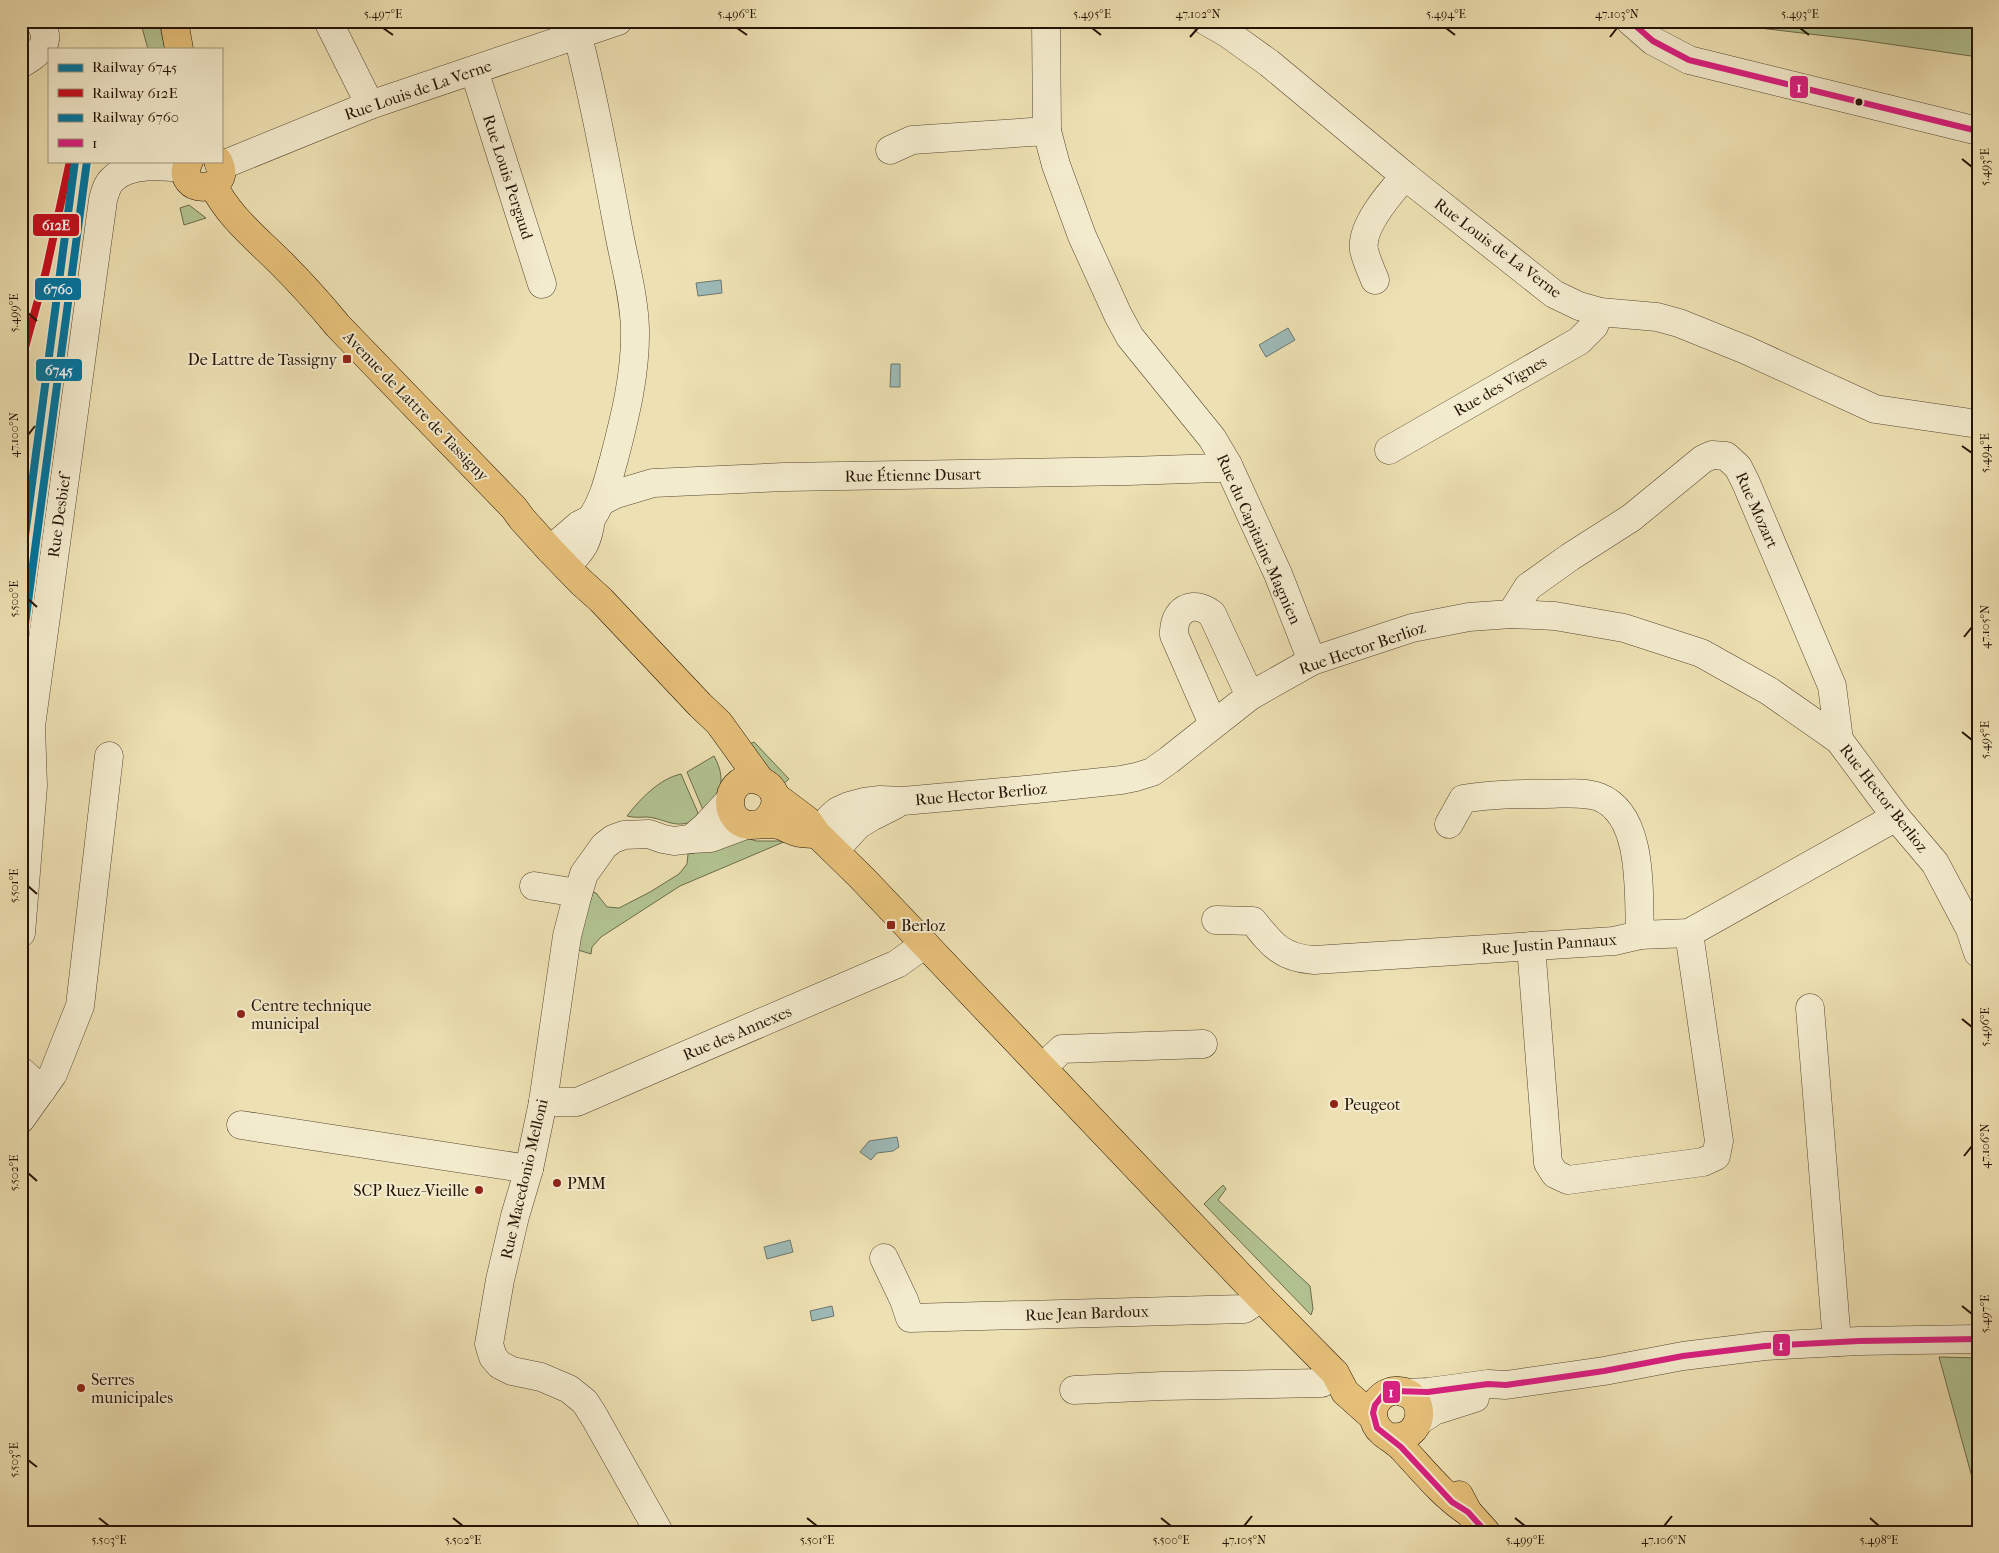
<svg xmlns="http://www.w3.org/2000/svg" width="1999" height="1553" viewBox="0 0 1999 1553" font-family="'IM FELL French Canon',serif">
<style>
.green{fill:#b2c391;stroke:#6b6b4b}
.water{fill:#9dbab7;stroke:#6d7770}
.lines{fill:none;stroke-linecap:round;stroke-linejoin:round}
.minor-casing{stroke:#564630;stroke-width:29}
.major-casing{stroke:#241305;stroke-width:29}
.minor{stroke:#f3ebcd;stroke-width:28}
.major{stroke:#e6c079;stroke-width:28}
.bus-1-casing{stroke:#f3ebcd;stroke-width:10}
.bus-1{stroke:#d82080;stroke-width:6}
.rail-1-casing{stroke:#f3ebcd;stroke-width:11}
.rail-2-casing{stroke:#f3ebcd;stroke-width:11}
.rail-3-casing{stroke:#f3ebcd;stroke-width:11}
.rail-1{stroke:#0075a1;stroke-width:8}
.rail-2{stroke:#c50e1f;stroke-width:8}
.rail-3{stroke:#0075a1;stroke-width:8}
.ticks{fill:none;stroke:#241305;stroke-width:2}
.bus-dot{fill:#241305;stroke:#f3ebcd;stroke-width:2}
.poi-dot{fill:#8f2418;stroke:#f3ebcd;stroke-width:2}
.labels{text-anchor:middle;dominant-baseline:central;stroke-width:4;stroke-linejoin:round;paint-order:stroke}
.street-label{font-size:16px;fill:#241305;stroke:#f3ebcd}
.poi-label{font-size:16px;fill:#241305;stroke:#f3ebcd;text-anchor:start}
.line-badge{stroke:#f3ebcd;stroke-width:2}
.badge-label{font-size:14px;text-anchor:middle;font-weight:bold;fill:#fff}
.neatline{fill:none;stroke:#241305;stroke-width:2}
.ticks-label{font-size:12px;text-anchor:middle;fill:#241305}
</style>
<rect width="100%" height="100%" fill="#ede0b2"/>
<filter id="stains"><feTurbulence type="fractalNoise" baseFrequency=".004" numOctaves="4"/><feColorMatrix values="0 0 0 0 .2 0 0 0 0 .09 0 0 0 0 .02 0 0 0 .5 -.17"/></filter>
<radialGradient id="worn" r=".72"><stop offset=".6" stop-color="#630" stop-opacity="0"/><stop offset="1" stop-color="#630" stop-opacity=".3"/></radialGradient>
<g class="green">
<path d="M124 21H159L165 49H148L141 24Z"/>
<path d="M1700 21H1978V57L1861 40Z"/>
<path d="M189 205 206 218 184 225 180 208Z"/>
<path d="M754 742 789 779 782 785 744 747Z"/>
<path d="M714 756C728 782 719 793 706 817L687 772Z"/>
<path d="M681 774 698 813 694 821C673 829 667 819 647 817 640 817 634 818 627 816 640 799 659 779 681 774Z"/>
<path d="M744 837 756 841H786L680 886 601 937 592 947 591 954 575 949 589 891 596 893 607 907 619 908 650 892 679 874 687 864 688 854 704 851Z"/>
<path d="M1223 1185 1226 1189 1218 1200 1310 1286 1313 1309 1311 1315 1204 1204Z"/>
<path d="M1939 1357 1978 1358V1499Z"/>
</g>
<g class="water">
<path d="M721 280 722 293 698 296 696 283Z"/>
<path d="M1288 328 1295 340 1266 357 1259 345Z"/>
<path d="M891 364H900V387H890Z"/>
<path d="M897 1137 899 1147 893 1151 877 1153 871 1160 860 1152 869 1141Z"/>
<path d="M790 1240 793 1252 767 1259 764 1247Z"/>
<path d="M832 1306 834 1316 812 1321 810 1311Z"/>
</g>
<g class="lines">
<g class="minor-casing">
<g id="minor">
<path d="M328 21 370 105"/>
<path d="M574 21C592 89 605 159 618 228 624 261 634 295 635 329 636 373 625 417 614 459 608 480 604 500 591 519"/>
<path d="M1046 21 1047 131 1056 165 1082 236 1118 315 1130 337 1212 438 1228 465 1278 574 1312 661"/>
<path d="M1206 21 1227 33 1269 63 1405 176 1554 294 1579 306 1600 312 1657 317 1679 323 1746 350 1875 409 1978 424"/>
<path d="M1630 21 1653 41 1689 60 1978 131"/>
<path d="M21 64C39 53 54 43 39 21"/>
<path d="M474 70 542 284"/>
<path d="M890 150 912 140 1047 131"/>
<path d="M219 164 230 162 370 105 618 21"/>
<path d="M1375 280C1371 270 1366 260 1364 250 1360 226 1391 192 1405 176"/>
<path d="M1389 450 1579 341 1594 326 1600 312"/>
<path d="M602 501 616 494 653 483 784 477 1129 471 1218 468 1228 465"/>
<path d="M550 550 579 525 591 519C588 542 583 550 566 566"/>
<path d="M1511 614 1528 587 1570 557 1631 518 1703 459 1712 455 1726 456 1738 467 1746 483 1832 686 1839 740"/>
<path d="M1213 724 1174 635C1173 611 1191 598 1212 614L1250 696"/>
<path d="M729 801 706 826 691 839 711 838 746 825"/>
<path d="M1449 824 1463 799C1491 794 1518 794 1546 794 1563 794 1583 791 1599 797 1645 815 1638 895 1640 935"/>
<path d="M817 834 831 817 838 811 849 806 864 802 880 800 903 801 1036 789 1121 780 1136 777 1152 772 1169 760 1250 696 1312 661 1412 628 1469 617 1511 614 1555 616 1624 628 1701 653 1769 691 1839 740 1896 817 1935 863 1970 929 1978 953"/>
<path d="M835 850 858 825 871 817 895 805"/>
<path d="M534 886 578 893"/>
<path d="M1216 920 1253 921C1272 945 1282 958 1314 960L1614 941 1640 935 1689 933 1896 817"/>
<path d="M21 933 33 786 31 726 103 200C105 192 107 184 113 179 130 162 165 166 186 168"/>
<path d="M1531 946 1548 1163 1555 1174 1568 1180 1703 1162 1716 1156 1719 1141 1689 933"/>
<path d="M1810 1008 1837 1342"/>
<path d="M1043 1067 1062 1049 1203 1044"/>
<path d="M21 1071 42 1090"/>
<path d="M543 1102H577L897 964 925 944"/>
<path d="M21 1119 53 1074 80 1006 109 756"/>
<path d="M241 1125 529 1169"/>
<path d="M884 1258 904 1300 910 1318 1244 1309 1261 1298"/>
<path d="M1074 1390 1162 1386 1322 1383 1335 1373"/>
<path d="M1405 1393 1428 1392 1488 1384 1506 1385 1604 1371 1683 1356 1765 1346 1859 1341 1978 1339"/>
<path d="M1419 1421 1434 1411 1475 1398"/>
<path d="M659 1532 595 1418 585 1402 569 1389 541 1377 512 1371 500 1365 493 1357 489 1344 500 1280 515 1216 529 1169 543 1102 567 936 577 897 584 874 604 846 613 839 624 835 649 834 663 839 674 841 691 839"/>
</g>
</g>
<g class="major-casing">
<g id="major">
<path d="M174 21 179 49"/>
<path d="M189 161C171 196 236 195 218 161"/>
<path d="M213 185C229 217 256 238 281 263 301 283 320 304 338 326L514 508 522 519 550 550 580 581 601 600 700 705 719 723 760 780"/>
<path d="M775 796 807 820 817 834 862 878 1261 1298 1335 1373 1345 1392 1373 1417"/>
<path d="M762 823C774 815 781 799 770 787 765 782 759 780 753 779 723 778 722 825 752 825 761 825 769 823 779 825 785 827 790 830 796 832 802 834 809 834 816 834"/>
<path d="M1390 1437C1425 1442 1429 1394 1399 1391 1391 1390 1383 1394 1378 1400 1372 1407 1372 1417 1376 1425 1381 1435 1394 1439 1402 1448 1423 1470 1442 1495 1468 1512"/>
<path d="M1459 1495 1468 1512 1486 1532"/>
</g>
</g>
<use href="#minor" class="minor"/>
<use href="#major" class="major"/>
<g class="bus-1-casing">
<g id="bus-1">
<path d="M1630 21 1653 41 1689 60 1978 131"/>
<path d="M1486 1532 1468 1512 1452 1502 1401 1447 1377 1428 1373 1413 1375 1405 1383 1395 1393 1391 1428 1392 1488 1384 1506 1385 1604 1371 1683 1356 1765 1346 1859 1341 1978 1339"/>
</g>
</g>
<use href="#bus-1" class="bus-1"/>
<g class="rail-1-casing">
<path id="rail-1" d="M21 654 87 161"/>
</g>
<g class="rail-2-casing">
<path id="rail-2" d="M21 362 46 271 70 161"/>
</g>
<g class="rail-3-casing">
<path id="rail-3" d="M21 566 75 161"/>
</g>
<use href="#rail-1" class="rail-1"/>
<use href="#rail-2" class="rail-2"/>
<use href="#rail-3" class="rail-3"/>
</g>
<path class="ticks" d="M383 28 393 35M737 28 747 35M1092 28 1101 35M1446 28 1455 35M1800 28 1809 35M1190 37 1198 28M1610 37 1617 28M1962 159 1972 167M28 313 37 321M28 435 35 426M1962 446 1972 453M28 599 37 607M1964 637 1972 627M1962 732 1972 740M28 886 37 894M1962 1019 1972 1027M1964 1156 1972 1146M28 1173 37 1181M1962 1306 1972 1314M28 1460 37 1467M99 1518 109 1526M453 1518 463 1526M807 1518 817 1526M1161 1518 1171 1526M1515 1518 1525 1526M1870 1518 1879 1526M1244 1526 1252 1516M1664 1526 1672 1516"/>
<circle class="bus-dot" cx="1859" cy="102" r="4.5"/>
<g class="poi-dot">
<rect x="342" y="354" width="10" height="10" rx="2.5"/>
<rect x="886" y="920" width="10" height="10" rx="2.5"/>
<circle cx="241" cy="1014" r="5"/>
<circle cx="1334" cy="1104" r="5"/>
<circle cx="557" cy="1183" r="5"/>
<circle cx="479" cy="1190" r="5"/>
<circle cx="81" cy="1388" r="5"/>
</g>
<g class="labels">
<g class="street-label">
<text transform="translate(418 90) rotate(-19)">Rue Louis de La Verne</text>
<text transform="translate(508 177) rotate(72)">Rue Louis Pergaud</text>
<text transform="translate(1498 248) rotate(37)">Rue Louis de La Verne</text>
<text transform="translate(1500 386) rotate(-30)">Rue des Vignes</text>
<text transform="translate(416 406) rotate(46)">Avenue de Lattre de Tassigny</text>
<text transform="translate(913 475) rotate(-1)">Rue Étienne Dusart</text>
<text transform="translate(1757 510) rotate(66)">Rue Mozart</text>
<text transform="translate(59 516) rotate(-82)">Rue Desbief</text>
<text transform="translate(1259 539) rotate(66)">Rue du Capitaine Magnien</text>
<text transform="translate(1362 648) rotate(-19)">Rue Hector Berlioz</text>
<text transform="translate(981 794) rotate(-5)">Rue Hector Berlioz</text>
<text transform="translate(1884 798) rotate(52)">Rue Hector Berlioz</text>
<text transform="translate(1549 944) rotate(-4)">Rue Justin Pannaux</text>
<text transform="translate(737 1033) rotate(-23)">Rue des Annexes</text>
<text transform="translate(524 1179) rotate(-77)">Rue Macedonio Melloni</text>
<text transform="translate(1087 1313) rotate(-2)">Rue Jean Bardoux</text>
</g>
<g class="poi-label">
<text x="337" y="359" text-anchor="end">De Lattre de Tassigny</text>
<text x="901" y="925">Berloz</text>
<text x="251" y="1005">Centre technique<tspan x="251" dy="18">municipal</tspan></text>
<text x="1344" y="1104">Peugeot</text>
<text x="567" y="1183">PMM</text>
<text x="469" y="1190" text-anchor="end">SCP Ruez-Vieille</text>
<text x="91" y="1379">Serres<tspan x="91" dy="18">municipales</tspan></text>
</g>
</g>
<g class="line-badge">
<rect x="1789" y="75" width="20" height="24" rx="5" fill="#d82080"/>
<rect x="32" y="213" width="48" height="24" rx="5" fill="#c50e1f"/>
<rect x="34" y="277" width="48" height="24" rx="5" fill="#0075a1"/>
<rect x="35" y="358" width="48" height="24" rx="5" fill="#0075a1"/>
<rect x="1772" y="1333" width="19" height="24" rx="5" fill="#d82080"/>
<rect x="1382" y="1380" width="19" height="24" rx="5" fill="#d82080"/>
</g>
<g class="badge-label">
<text x="1799" y="92">1</text>
<text x="56" y="230">612E</text>
<text x="58" y="294">6760</text>
<text x="59" y="375">6745</text>
<text x="1781" y="1350">1</text>
<text x="1391" y="1397">1</text>
</g>
<rect width="1999" height="1553" fill="none" stroke="#ede0b2" stroke-width="55"/>
<rect x="48" y="48" width="175" height="115" fill="#f3ebcd" stroke="#a0957d"/>
<rect x="58" y="64" width="25" height="8" fill="#0075a1" stroke="#a0957d"/>
<text x="92" y="72" font-size="15" fill="#241305">Railway 6745</text>
<rect x="58" y="89" width="25" height="8" fill="#c50e1f" stroke="#a0957d"/>
<text x="92" y="98" font-size="15" fill="#241305">Railway 612E</text>
<rect x="58" y="114" width="25" height="8" fill="#0075a1" stroke="#a0957d"/>
<text x="92" y="122" font-size="15" fill="#241305">Railway 6760</text>
<rect x="58" y="139" width="25" height="8" fill="#d82080" stroke="#a0957d"/>
<text x="92" y="148" font-size="15" fill="#241305">1</text>
<rect x="28" y="28" width="1944" height="1498" class="neatline"/>
<g class="ticks-label">
<text x="383" y="18">5.497°E</text>
<text x="737" y="18">5.496°E</text>
<text x="1092" y="18">5.495°E</text>
<text x="1198" y="18">47.102°N</text>
<text x="1446" y="18">5.494°E</text>
<text x="1617" y="18">47.103°N</text>
<text x="1800" y="18">5.493°E</text>
<text transform="translate(1985 167) rotate(-90)" y="4">5.493°E</text>
<text transform="translate(14 313) rotate(-90)" y="4">5.499°E</text>
<text transform="translate(14 435) rotate(-90)" y="4">47.100°N</text>
<text transform="translate(1985 453) rotate(-90)" y="4">5.494°E</text>
<text transform="translate(14 599) rotate(-90)" y="4">5.500°E</text>
<text transform="translate(1985 627) rotate(-90)" y="4">47.105°N</text>
<text transform="translate(1985 740) rotate(-90)" y="4">5.495°E</text>
<text transform="translate(14 886) rotate(-90)" y="4">5.501°E</text>
<text transform="translate(1985 1027) rotate(-90)" y="4">5.496°E</text>
<text transform="translate(1985 1146) rotate(-90)" y="4">47.106°N</text>
<text transform="translate(14 1173) rotate(-90)" y="4">5.502°E</text>
<text transform="translate(1985 1314) rotate(-90)" y="4">5.497°E</text>
<text transform="translate(14 1460) rotate(-90)" y="4">5.503°E</text>
<text x="109" y="1544">5.503°E</text>
<text x="463" y="1544">5.502°E</text>
<text x="817" y="1544">5.501°E</text>
<text x="1171" y="1544">5.500°E</text>
<text x="1244" y="1544">47.105°N</text>
<text x="1525" y="1544">5.499°E</text>
<text x="1664" y="1544">47.106°N</text>
<text x="1879" y="1544">5.498°E</text>
</g>
<rect width="100%" height="100%" filter="url(#stains)"/>
<rect width="100%" height="100%" fill="url(#worn)"/>
</svg>
